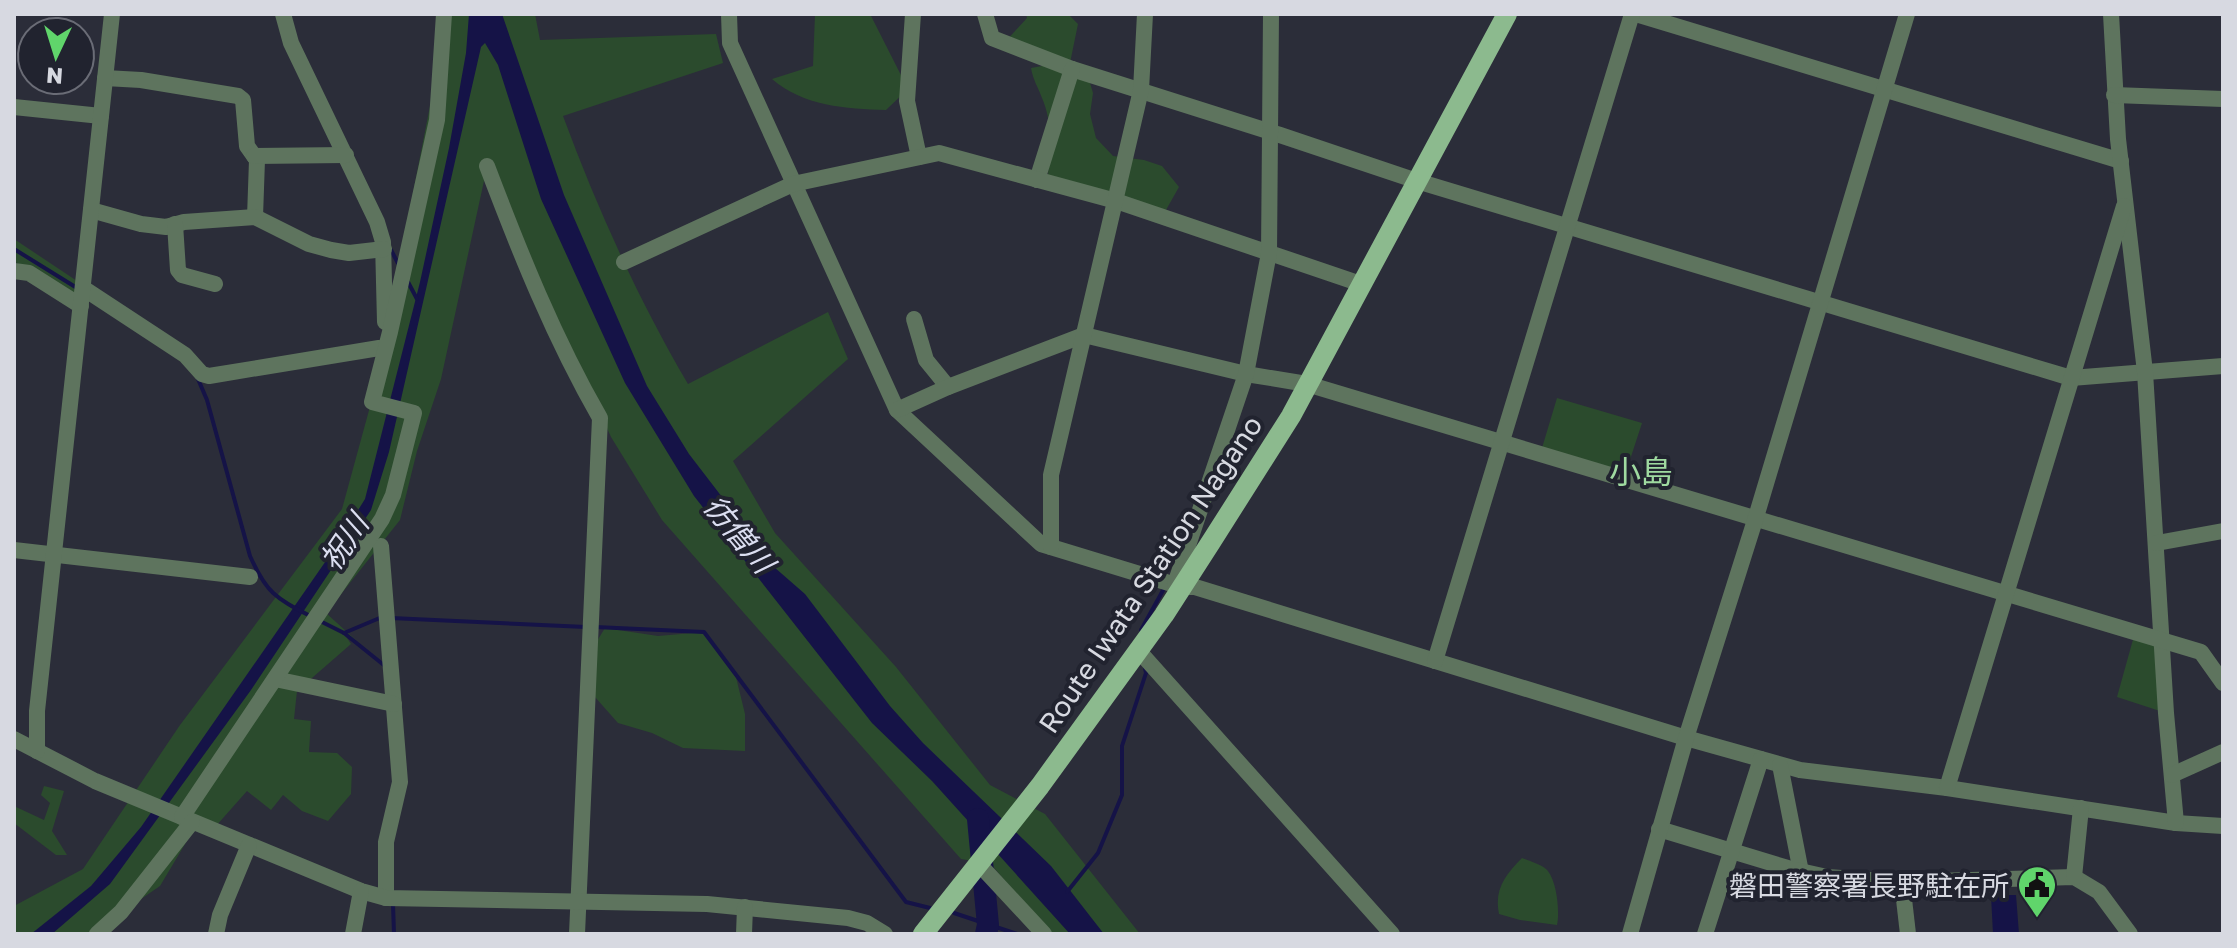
<svg xmlns="http://www.w3.org/2000/svg" width="2237" height="948" viewBox="0 0 2237 948" font-family="'Golos Text','Noto Sans JP',sans-serif">
<style>
.green{fill:#2b4b2d}
.water{fill:#151347}
.lines{fill:none;stroke-linecap:round;stroke-linejoin:round}
.stream{stroke:#151347;stroke-width:4}
.river{stroke:#151347;stroke-width:22}
.minor{stroke:#5e745e;stroke-width:16}
.major{stroke:#8cba8e;stroke-width:20}
.labels{text-anchor:middle;dominant-baseline:central;stroke-width:8;stroke-linejoin:round;paint-order:stroke}
.street-label{font-size:28px;fill:#d7d9e1;stroke:#21232f}
.poi-label{font-size:28px;fill:#d7d9e1;stroke:#21232f;text-anchor:end}
.water-label{font-size:30px;font-style:italic;fill:#dbdef0;stroke:#21232f}
.quarter-label{font-size:32px;fill:#9fdaa0;stroke:#21232f}
</style>
<rect width="100%" height="100%" fill="#2b2d39"/>
<g class="green">
<path d="M448 14H535L540 40 716 34 723 63 563 116C597 208 638 299 688 384L828 312 848 359 733 461 775 533 896 667 990 785 1045 814 1140 934H1049L991 864 961 859 662 520 611 437 487 167 441 379 417 451 400 520 326 613 357 641 345 635 351 644 297 691 294 719 311 721 309 752 337 753 352 767 351 794 328 821 302 811 283 795 271 810 247 791 216 826 197 824 160 886 90 934H14V906L83 869 180 725 342 509 374 392Z"/>
<path d="M815 14H870L908 89 886 110C846 109 803 106 772 79L813 66Z"/>
<path d="M1026 14H1068L1078 24 1070 63 1004 43 1027 18Z"/>
<path d="M1058 63 1087 73 1093 93 1090 114 1096 138 1113 156 1144 160 1162 166 1179 187 1162 217 1048 175C1050 149 1053 123 1042 98 1038 87 1033 80 1031 68Z"/>
<path d="M14 239 83 285 81 306 14 261Z"/>
<path d="M1557 398 1642 423 1625 475 1542 448Z"/>
<path d="M605 628 658 636 704 632 735 673 745 714V751L683 748 652 733 618 723 595 697 589 654Z"/>
<path d="M2134 636 2163 645 2166 713 2117 697Z"/>
<path d="M44 786 64 791 52 831 67 855H56L14 823V806L44 820 50 803 41 795Z"/>
<path d="M1522 858C1529 861 1540 864 1546 869 1557 879 1560 912 1557 925L1520 920 1499 914C1494 890 1505 875 1522 858Z"/>
</g>
<g class="water">
<path d="M469 14H502L564 195 647 386 689 454 742 523 766 560 805 594 890 706 923 743 1051 866 1104 934H1070L932 781 872 723 694 496 625 383 541 199 498 65 485 43 481 47 389 452 371 510 251 690 110 884 52 934H31L91 886 141 827 330 555 365 499 420 282 449 148 466 53Z"/>
<path d="M1991 895H2016L2019 934H1993Z"/>
</g>
<g class="lines">
<g class="stream">
<path d="M14 249 77 288"/>
<path d="M391 250 400 267"/>
<path d="M408 282 417 299"/>
<path d="M198 379 207 400 250 556C267 594 276 598 312 617"/>
<path d="M391 618 586 627"/>
<path d="M320 621 344 633 385 666"/>
<path d="M595 627 704 632 906 902 930 908"/>
<path d="M1141 630 1166 585"/>
<path d="M344 633 382 617"/>
<path d="M1067 892 1098 853 1122 795V746L1146 673 1145 668"/>
<path d="M393 904 394 934"/>
<path d="M954 913 1017 934"/>
</g>
<path class="river" d="M978 819 988 925 986 934"/>
<g class="minor">
<path d="M283 14 291 43 377 222 383 242 385 322"/>
<path d="M729 14 730 43 897 410 1041 544 1182 587H1195L1686 738 1800 770 1947 788 2176 823 2223 826"/>
<path d="M913 14 907 101 919 157"/>
<path d="M985 14 992 38 1072 69 1280 135 1417 181 2071 378 2223 366"/>
<path d="M1636 14 2121 161"/>
<path d="M2111 14 2118 139 2145 372 2166 713 2176 823"/>
<path d="M105 78 141 80 238 96 243 100 247 146 257 160 255 217"/>
<path d="M2114 95 2223 99"/>
<path d="M14 107 101 116"/>
<path d="M254 156 346 155"/>
<path d="M487 166C520 253 554 338 600 418L577 934"/>
<path d="M1037 180 1072 69"/>
<path d="M91 210 141 224 166 227 184 222 255 217 309 244 331 250 349 253 384 249"/>
<path d="M175 224 178 270 182 275 215 284"/>
<path d="M624 262 793 184 939 153 1116 201 1361 284"/>
<path d="M14 271 29 273 81 306"/>
<path d="M83 288 185 355 202 374 209 376 379 348 384 353"/>
<path d="M914 319 926 360 948 387"/>
<path d="M897 410 948 387 1084 335 1246 374 1307 384 2201 652 2223 683"/>
<path d="M2157 543 2223 531"/>
<path d="M381 546 400 782 386 842V898"/>
<path d="M1051 547V475L1141 90 1145 14"/>
<path d="M14 550 250 577"/>
<path d="M1175 584 1246 374 1269 253 1271 14"/>
<path d="M1138 650 1392 934"/>
<path d="M1435 661 1632 14"/>
<path d="M275 679 394 704"/>
<path d="M14 739 95 781 361 891 386 898 707 904 848 918 867 923 885 934"/>
<path d="M37 751V711L112 14"/>
<path d="M1780 765 1801 872"/>
<path d="M2172 775 2223 752"/>
<path d="M1947 788 2124 206"/>
<path d="M182 817 382 519 393 495 414 413 372 402 390 332 437 120 444 14"/>
<path d="M1659 829 1791 869 1827 877 1898 882 2074 877 2099 892 2130 934"/>
<path d="M979 864 1044 934"/>
<path d="M2074 877 2081 808"/>
<path d="M1902 882 1908 934"/>
<path d="M97 934 121 912 192 822"/>
<path d="M216 934 220 915 249 845"/>
<path d="M353 934 361 891"/>
<path d="M744 934 745 907"/>
<path d="M1630 934 1686 738 1756 517 1907 14"/>
<path d="M1705 934 1761 759"/>
</g>
<path class="major" d="M923 934 1040 786 1164 615 1211 542 1291 416 1507 14"/>
</g>
<defs>
<g id="civic-pin" transform="scale(2)"><path d="M0 17L-7.5 6A9.5 9.5 0 1 1 7.5 6Z" fill="#60d56b" stroke="#21232f"/><path d="M-.6-6.5H3V-4.5H.6V-3L4-1V1h2V6H-6V1h2V-1L-.6-3ZM-1.2 2.5V6h2.4V2.5Z" fill="#111"/></g>
</defs>
<g fill-rule="evenodd">
<use href="#civic-pin" x="2037" y="885"/>
</g>
<g class="labels">
<g class="street-label">
<text transform="translate(1150 574) rotate(-56)">Route Iwata Station Nagano</text>
</g>
<g class="poi-label">
<text x="2009" y="885">磐田警察署長野駐在所</text>
</g>
<g class="water-label">
<text transform="translate(739 534) rotate(50)">彷僧川</text>
<text transform="translate(344 542) rotate(-56)">祝川</text>
</g>
<g class="quarter-label">
<text x="1641" y="471">小島</text>
</g>
</g>
<rect width="2237" height="948" fill="none" stroke="#d7d9e1" stroke-width="32"/>
<g transform="translate(56 56) rotate(184)"><circle r="38" fill="#21232f" stroke="#6a6c76" stroke-width="2"/>
<path d="M0-6L14 30L0 20L-14 30Z" fill="#60d56b"/>
<text y="-12" font-size="22" font-weight="bold" text-anchor="middle" fill="#d7d9e1">N</text>
</g>
</svg>
